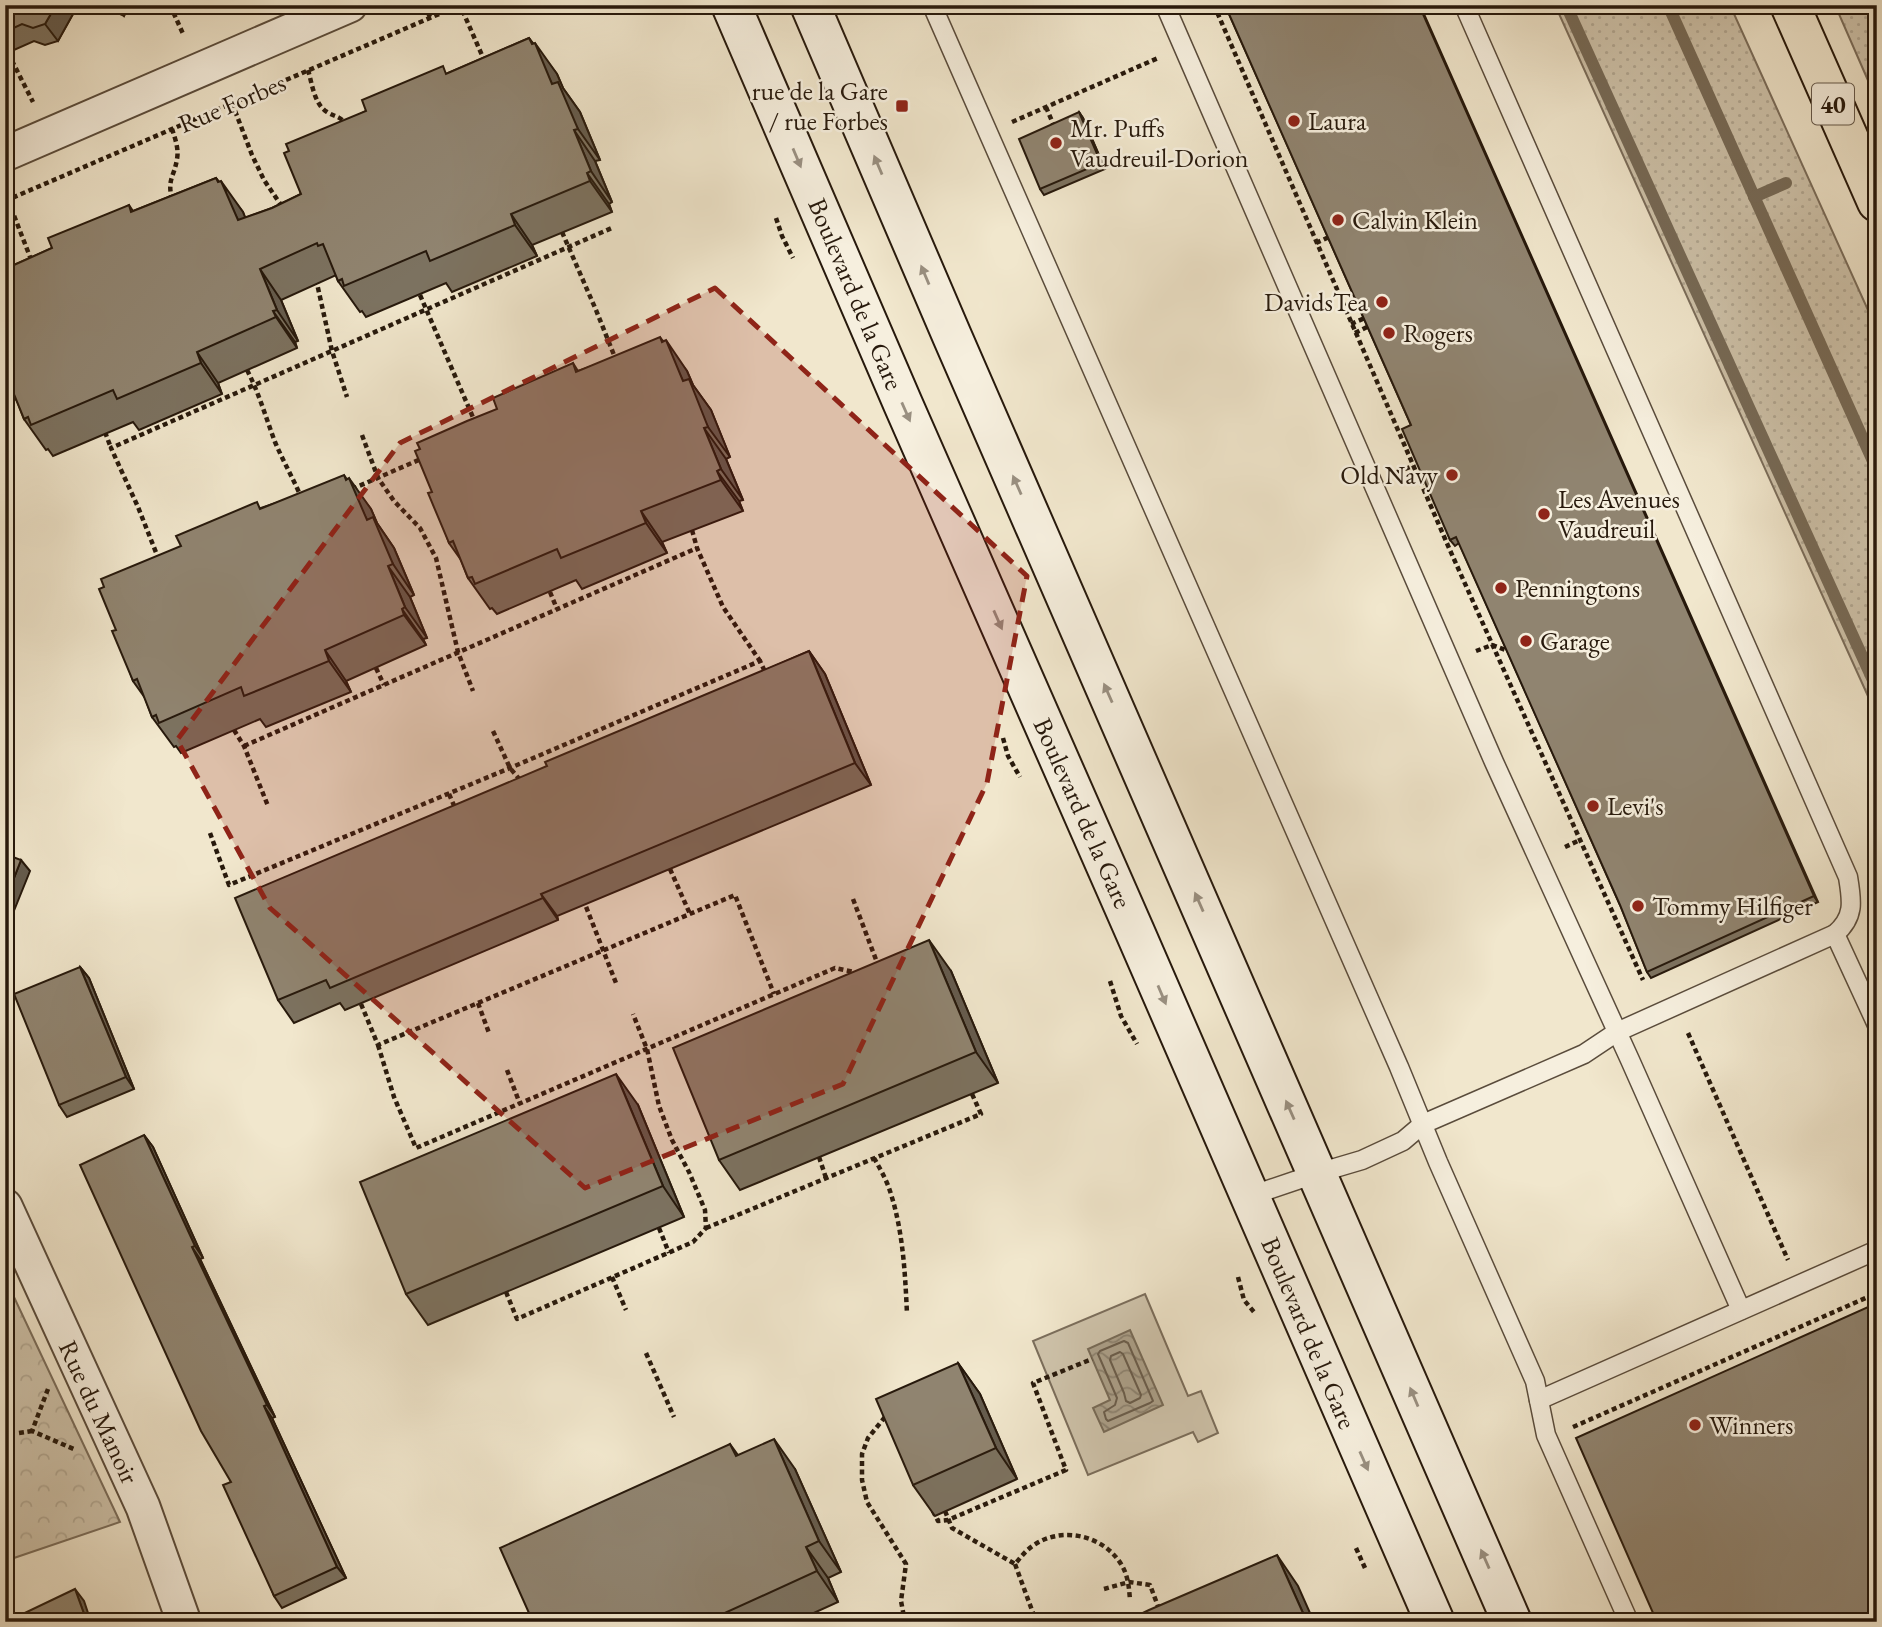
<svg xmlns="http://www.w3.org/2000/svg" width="1882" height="1627" viewBox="0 0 1882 1627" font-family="'EB Garamond',serif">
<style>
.grass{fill:url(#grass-dots);stroke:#7b6e5c;stroke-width:2}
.park{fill:url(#park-crowns);stroke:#7b6e5c;stroke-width:2}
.pitch{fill:#cfc4ac;stroke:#7b6e5c;stroke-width:2}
.water{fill:url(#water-waves);stroke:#776b58;stroke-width:2}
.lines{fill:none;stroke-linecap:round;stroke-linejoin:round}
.shore{stroke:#6a5d4c;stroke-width:2}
.stream{stroke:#776b58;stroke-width:12}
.service-casing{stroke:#5a4c3c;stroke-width:21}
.minor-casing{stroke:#5a4c3c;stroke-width:37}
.secondary-casing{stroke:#27190c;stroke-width:42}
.motorway-casing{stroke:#27190c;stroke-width:42}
.path{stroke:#27190c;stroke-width:4.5;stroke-dasharray:5 3.5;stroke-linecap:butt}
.service{stroke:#f6efde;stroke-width:18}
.minor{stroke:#f6efde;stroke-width:33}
.secondary{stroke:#f6efde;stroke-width:38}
.motorway{stroke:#f1e7cd;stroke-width:38}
.wall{fill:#7c7260;stroke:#27190c;stroke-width:2}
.shaded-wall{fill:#655c4e;stroke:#27190c;stroke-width:2}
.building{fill:#908470;stroke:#27190c;stroke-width:2}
.oneway{fill:#998f80}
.marked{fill:#8f2418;fill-opacity:0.2;stroke:#8f2418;stroke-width:5;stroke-dasharray:14 9;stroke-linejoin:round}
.poi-dot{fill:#8f2418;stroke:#f6efde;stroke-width:2.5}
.labels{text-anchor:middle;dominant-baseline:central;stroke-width:5;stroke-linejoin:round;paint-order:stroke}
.shield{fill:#f6efde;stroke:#65594b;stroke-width:2}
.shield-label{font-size:24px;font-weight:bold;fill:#27190c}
.poi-label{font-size:26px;fill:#27190c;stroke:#f6efde;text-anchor:start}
.street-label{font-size:26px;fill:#27190c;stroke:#f6efde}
</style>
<defs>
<pattern id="grass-dots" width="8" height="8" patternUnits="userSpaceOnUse" patternTransform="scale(1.75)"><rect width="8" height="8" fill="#cfc4ac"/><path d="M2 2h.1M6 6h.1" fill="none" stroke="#b2a893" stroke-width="1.8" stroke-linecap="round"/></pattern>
<pattern id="park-crowns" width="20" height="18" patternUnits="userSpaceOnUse" patternTransform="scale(1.75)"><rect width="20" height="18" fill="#cfc4ac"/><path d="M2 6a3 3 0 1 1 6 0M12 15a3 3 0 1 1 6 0" fill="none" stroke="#b2a893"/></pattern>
<pattern id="water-waves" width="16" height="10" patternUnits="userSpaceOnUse" patternTransform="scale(1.75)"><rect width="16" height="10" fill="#aca18b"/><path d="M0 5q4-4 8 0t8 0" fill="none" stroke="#8c8270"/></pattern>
</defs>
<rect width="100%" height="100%" fill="#f1e7cd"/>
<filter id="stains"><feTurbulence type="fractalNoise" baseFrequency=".00286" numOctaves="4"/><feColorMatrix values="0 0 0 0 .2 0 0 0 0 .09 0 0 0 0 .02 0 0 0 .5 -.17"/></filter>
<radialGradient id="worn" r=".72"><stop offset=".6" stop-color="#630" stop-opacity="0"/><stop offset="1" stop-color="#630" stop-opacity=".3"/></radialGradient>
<g class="grass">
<path d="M1555 5H1730L1877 330V716Z"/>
<path d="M1835 5H1877V101Z"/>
</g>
<path class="park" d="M5 1278 120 1522 5 1561Z"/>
<path class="pitch" d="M1145 1294 1188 1396 1201 1391 1218 1433 1198 1442 1193 1432 1088 1475 1033 1341Z"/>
<path class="water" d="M1130 1330 1163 1405 1104 1432 1093 1408 1110 1400 1088 1349Z"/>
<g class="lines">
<g class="shore">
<path d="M1124 1341 1128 1343 1153 1401 1150 1403 1108 1421 1106 1419 1104 1412 1115 1405 1117 1398 1098 1354 1100 1351Z"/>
<path d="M1120 1352 1123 1354 1141 1395 1140 1398 1130 1403 1126 1401 1124 1393 1110 1360 1111 1356Z"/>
</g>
<g class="stream">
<path d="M1566 5 1877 689"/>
<path d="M1668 5 1877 470"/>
<path d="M1754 197 1786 183"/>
</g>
<g class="service-casing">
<g id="service">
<path d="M932 5 1399 1067 1438 1162 1535 1381 1546 1435 1629 1622"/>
<path d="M1165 5 1494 762 1630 1060 1741 1310"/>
<path d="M1464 5 1848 877C1852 901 1855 917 1835 934"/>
<path d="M1250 1196 1318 1173 1362 1160 1403 1141 1423 1124 1584 1054 1617 1032 1835 934 1877 1025"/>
<path d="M1539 1400 1877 1250"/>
</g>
</g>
<g class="minor-casing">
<g id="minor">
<path d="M5 154 350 5"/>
<path d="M5 1206 143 1507 184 1622"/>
</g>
</g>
<g class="secondary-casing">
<g id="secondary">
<path d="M731 5 903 404 1135 932 1435 1622"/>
<path d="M810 5 952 336 1512 1622"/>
</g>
</g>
<g class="motorway-casing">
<path id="motorway" d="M1790 5 1877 202"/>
</g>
<g class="path">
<path d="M170 5 184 36"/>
<path d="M424 5 430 17"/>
<path d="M1214 5 1449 548 1643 980"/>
<path d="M8 53 33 102"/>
<path d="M308 70C312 83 314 104 327 112 335 117 340 116 346 124"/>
<path d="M232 103 252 155 264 180 283 208"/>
<path d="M1046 107 1054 126"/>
<path d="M1012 122 1158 58"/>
<path d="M8 200 32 262"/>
<path d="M172 200C167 178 174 178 177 159 179 149 175 138 172 129"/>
<path d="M5 201 460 5 485 62"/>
<path d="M776 218 782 236 793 258"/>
<path d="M562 232 596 310 616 360"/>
<path d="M1316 243 1329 237"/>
<path d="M316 279 332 351 347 397"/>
<path d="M420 295 475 422"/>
<path d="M1351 324 1365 318"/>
<path d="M1355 333 1369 326"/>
<path d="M247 370C259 393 266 418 275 442 283 461 293 478 301 497"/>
<path d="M105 432 111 448"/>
<path d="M362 435 378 478 394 501 420 528 436 558 458 652 473 691"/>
<path d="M1397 472 1413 466"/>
<path d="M352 489 421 459"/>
<path d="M692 530 697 548 723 607 760 661"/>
<path d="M159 560 138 507 111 448 614 227"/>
<path d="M550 592 557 609"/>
<path d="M1476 651 1492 645 1508 651"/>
<path d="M376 668 384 685"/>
<path d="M234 730 244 746 268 806"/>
<path d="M493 731 510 768 521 781"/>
<path d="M1003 738 1008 756 1020 777"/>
<path d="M244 746 697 548"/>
<path d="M449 794 456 810"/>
<path d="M210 833 229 885 510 768 760 661 766 674"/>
<path d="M1565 847 1580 840"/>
<path d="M670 869 690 914"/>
<path d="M583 899 616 983"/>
<path d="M853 899 878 965"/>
<path d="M1110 981 1121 1016 1137 1044"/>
<path d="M478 1003 489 1033"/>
<path d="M361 1004 378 1045 735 895 774 994"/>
<path d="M1688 1033 1788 1260"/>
<path d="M378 1045 394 1097 416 1148 835 968 859 973"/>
<path d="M507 1070 520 1104"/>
<path d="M819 1157 826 1178"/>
<path d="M874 1158C879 1167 885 1177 889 1188 903 1229 905 1271 907 1314"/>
<path d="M659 1228 669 1253"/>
<path d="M706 1228 981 1114 972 1094"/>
<path d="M612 1277 626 1310"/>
<path d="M1238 1277 1244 1300 1254 1312"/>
<path d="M506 1292 517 1319 693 1242 706 1228 705 1210 689 1172 672 1140 659 1106 647 1049 633 1014"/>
<path d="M646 1353 674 1417"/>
<path d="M48 1389 32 1431 76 1450"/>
<path d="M885 1417 868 1438 862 1454V1480L867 1502 906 1564 901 1601 905 1622"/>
<path d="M1573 1427 1877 1293"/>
<path d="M19 1433 32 1431"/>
<path d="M933 1511 938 1521 948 1520 1066 1470 1033 1383 1092 1359"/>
<path d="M945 1511 952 1528 1015 1564C1021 1557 1026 1550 1034 1545 1062 1526 1103 1535 1121 1564 1128 1575 1129 1587 1130 1600"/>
<path d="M1356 1548 1365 1568"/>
<path d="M1015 1564 1033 1613"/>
<path d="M1104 1589 1129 1582 1150 1585 1164 1622"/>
</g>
<use href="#service" class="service"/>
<use href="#minor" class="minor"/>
<use href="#secondary" class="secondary"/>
<use href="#motorway" class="motorway"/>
</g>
<g class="wall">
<path d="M5 5H78L58 41 45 45 34 41 5 54Z"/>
<path d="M101 5H129L124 16Z"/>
<path d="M1225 5 1818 902 1651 978 1647 972 1620 905 1459 543 1455 546 1450 540 1411 425Z"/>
<path d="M529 38 557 74 563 88 580 112 600 160 595 161 612 202 609 204 612 212 532 245 537 256 452 292 446 283 366 317 362 311 360 312 338 281 336 275 281 300 298 341 295 342 297 348 218 383 222 394 139 430 133 422 53 456 48 449 46 450 24 419 17 401 5 385V269L52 248 129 205 133 211 216 178 243 212 245 218 272 208 301 194 289 151 366 111 448 73Z"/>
<path d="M1079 112 1083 118 1105 169 1044 195 1040 189Z"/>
<path d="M663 341 687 371 693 385 711 410 730 457 726 459 743 500 739 501 743 511 662 542 667 553 582 589 576 580 497 614 492 608 490 609 468 578 461 560 449 543 432 492 573 363 578 371Z"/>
<path d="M347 479 371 509 377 523 394 548 414 595 410 597 427 638 423 639 426 645 346 681 351 692 266 727 260 719 181 753 176 746 174 747 152 717 145 698 133 681 116 630 181 546 261 508Z"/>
<path d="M809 651 825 674 871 785 557 916 558 920 345 1010 340 1003 294 1023 278 1000 547 766Z"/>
<path d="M80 967 89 978 134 1089 67 1117 59 1105Z"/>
<path d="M951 971 998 1083 740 1190 719 1160Z"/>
<path d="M638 1105 684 1217 428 1325 406 1294Z"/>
<path d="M144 1135 153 1147 203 1258 200 1259 275 1417 272 1418 346 1578 282 1608 274 1596 231 1482Z"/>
<path d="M958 1363 980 1394 1017 1479 935 1516 913 1485Z"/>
<path d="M730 1444 738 1455 795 1469 841 1572 828 1578 838 1602 794 1622H533Z"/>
</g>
<g class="shaded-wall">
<path d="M56 5H78L58 41 45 24Z"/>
<path d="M117 5H129L124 16Z"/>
<path d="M1419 5H1420L1818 902 1814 896Z"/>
<path d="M529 38 539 52 535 43 557 74 563 88 580 112 600 160 578 129 552 84Z"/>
<path d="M1079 112 1083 118 1105 169 1101 163Z"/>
<path d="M574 130 595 161 612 202 591 171Z"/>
<path d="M587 173 609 204 612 212 590 181Z"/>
<path d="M216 178 226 192 221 181 243 212 259 251 238 220Z"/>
<path d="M511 214 532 245 537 256 515 225Z"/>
<path d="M260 269 281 300 298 341 277 310Z"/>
<path d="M273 311 295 342 297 348 276 317Z"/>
<path d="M660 337 671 352 666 340 687 371 693 385 711 410 730 457 708 427 683 381Z"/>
<path d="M197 352 218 383 222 394 201 363Z"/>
<path d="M704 428 726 459 743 500 721 469Z"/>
<path d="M717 471 739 501 743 511 721 480Z"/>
<path d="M344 475 353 488 349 478 371 509 377 523 394 548 414 595 393 564 367 520Z"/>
<path d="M641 511 662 542 667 553 646 523Z"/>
<path d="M388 566 410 597 427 638 405 607Z"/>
<path d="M402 609 423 639 426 645 404 615Z"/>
<path d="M325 650 346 681 351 692 329 661Z"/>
<path d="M809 651 825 674 871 785 855 763Z"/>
<path d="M21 860 30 871 5 933V901Z"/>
<path d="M541 894 557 916 558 920 543 898Z"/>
<path d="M929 940 951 971 998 1083 976 1052Z"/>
<path d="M80 967 89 978 134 1089 126 1077Z"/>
<path d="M616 1074 638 1105 684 1217 663 1186Z"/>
<path d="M144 1135 153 1147 203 1258 195 1246Z"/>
<path d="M192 1247 200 1259 275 1417 267 1405Z"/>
<path d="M958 1363 980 1394 1017 1479 996 1448Z"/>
<path d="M264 1406 272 1418 346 1578 337 1567Z"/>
<path d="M774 1439 795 1469 841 1572 819 1541Z"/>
<path d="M806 1547 828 1578 838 1602 817 1571Z"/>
<path d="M1277 1555 1298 1586 1314 1622H1307Z"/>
<path d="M75 1589 84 1601 91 1622H87Z"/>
</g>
<g class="building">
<path d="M5 5H56L45 24 33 28 22 24 5 32Z"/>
<path d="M1225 5H1419L1814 896 1647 972 1620 905 1456 537 1450 540 1402 429 1411 425Z"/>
<path d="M529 38 532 44 535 43 552 84 558 82 578 129 574 130 591 171 587 173 590 181 511 214 515 225 430 261 426 251 344 286 342 279 338 281 323 244 318 246 317 243 260 269 277 310 273 311 276 317 197 352 201 363 117 399 113 390 31 425 28 417 24 419 9 382 5 383V269L52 248 48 238 129 205 131 212 216 178 218 182 221 181 238 220 272 208 301 194 284 153 289 151 286 144 366 111 362 100 443 66 446 74Z"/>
<path d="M1079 112 1101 163 1040 189 1019 139Z"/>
<path d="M660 337 662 342 666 340 683 381 689 379 708 427 704 428 721 469 717 471 721 480 641 511 646 523 561 558 557 549 475 584 472 577 468 578 453 541 449 543 428 493 432 492 415 451 420 449 417 443 467 421 497 409 493 398 573 363 576 372Z"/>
<path d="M344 475 346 480 349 478 367 520 373 517 393 564 388 566 405 607 402 609 404 615 325 650 329 661 244 696 241 687 159 723 156 715 152 717 137 679 133 681 112 631 116 630 99 589 104 587 101 579 181 546 176 536 257 502 260 509Z"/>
<path d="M809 651 855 763 541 894 543 898 330 988 326 980 278 1000 235 898 547 766 545 762Z"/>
<path d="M5 854 21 860 5 901Z"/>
<path d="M929 940 976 1052 719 1160 673 1048Z"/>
<path d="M80 967 126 1077 59 1105 14 994Z"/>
<path d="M616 1074 663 1186 406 1294 360 1182Z"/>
<path d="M144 1135 195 1246 192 1247 267 1405 264 1406 337 1567 274 1596 223 1485 231 1482 201 1431 80 1165Z"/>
<path d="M1877 1303V1622H1657L1576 1438Z"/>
<path d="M958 1363 996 1448 913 1485 876 1399Z"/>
<path d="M774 1439 819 1541 806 1547 817 1571 705 1622H533L500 1548 730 1444 736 1456Z"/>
<path d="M1277 1555 1307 1622H1124L1149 1610Z"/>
<path d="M75 1589 87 1622H13L12 1619Z"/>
</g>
<defs><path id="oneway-solid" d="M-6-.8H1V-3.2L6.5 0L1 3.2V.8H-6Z" transform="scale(1.75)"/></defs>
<g class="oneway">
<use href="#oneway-solid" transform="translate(797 158) rotate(67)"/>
<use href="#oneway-solid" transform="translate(878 165) rotate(-113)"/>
<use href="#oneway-solid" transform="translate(925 275) rotate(-113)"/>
<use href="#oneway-solid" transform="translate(906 412) rotate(66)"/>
<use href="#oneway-solid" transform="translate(1017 485) rotate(-114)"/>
<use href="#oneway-solid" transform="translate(998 620) rotate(66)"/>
<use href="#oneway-solid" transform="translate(1108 693) rotate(-114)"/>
<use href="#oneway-solid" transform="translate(1199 902) rotate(-114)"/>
<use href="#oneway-solid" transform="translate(1162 995) rotate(67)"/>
<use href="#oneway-solid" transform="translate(1290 1110) rotate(-114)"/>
<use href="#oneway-solid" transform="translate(1414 1397) rotate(-113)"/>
<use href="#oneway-solid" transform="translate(1364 1461) rotate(66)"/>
<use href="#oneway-solid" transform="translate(1485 1559) rotate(-114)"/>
</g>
<path class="marked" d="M715 288 1027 576 987 783 843 1084 585 1188 270 908 177 740 400 443Z"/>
<g class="poi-dot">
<rect x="895" y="99" width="14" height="14" rx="3.5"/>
<circle cx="1294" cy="121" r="7"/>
<circle cx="1056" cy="143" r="7"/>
<circle cx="1338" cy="220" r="7"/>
<circle cx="1382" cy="302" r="7"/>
<circle cx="1389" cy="333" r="7"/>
<circle cx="1452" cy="475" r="7"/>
<circle cx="1544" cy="514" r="7"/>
<circle cx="1501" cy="588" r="7"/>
<circle cx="1526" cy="641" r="7"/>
<circle cx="1593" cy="806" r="7"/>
<circle cx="1638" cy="906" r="7"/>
<circle cx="1695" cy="1425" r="7"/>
</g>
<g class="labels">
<rect class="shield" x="1812" y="83.5" width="42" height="41" rx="5"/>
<g class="shield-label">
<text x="1833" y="104">40</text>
</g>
<g class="poi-label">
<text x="888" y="91" text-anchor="end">rue de la Gare<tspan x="888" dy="30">/ rue Forbes</tspan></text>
<text x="1308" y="121">Laura</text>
<text x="1070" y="128">Mr. Puffs<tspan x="1070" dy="30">Vaudreuil-Dorion</tspan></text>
<text x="1352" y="220">Calvin Klein</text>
<text x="1368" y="302" text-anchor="end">DavidsTea</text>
<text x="1403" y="333">Rogers</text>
<text x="1438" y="475" text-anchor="end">Old Navy</text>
<text x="1558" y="499">Les Avenues<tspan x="1558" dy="30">Vaudreuil</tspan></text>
<text x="1515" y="588">Penningtons</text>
<text x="1540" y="641">Garage</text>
<text x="1607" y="806">Levi's</text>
<text x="1652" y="906">Tommy Hilfiger</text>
<text x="1709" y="1425">Winners</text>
</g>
<g class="street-label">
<text transform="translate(232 103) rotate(-23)">Rue Forbes</text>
<text transform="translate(856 294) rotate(67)">Boulevard de la Gare</text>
<text transform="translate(1083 813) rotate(66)">Boulevard de la Gare</text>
<text transform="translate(1309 1333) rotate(67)">Boulevard de la Gare</text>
<text transform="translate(99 1412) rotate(65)">Rue du Manoir</text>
</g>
</g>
<rect width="1882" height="1627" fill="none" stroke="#f1e7cd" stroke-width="28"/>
<rect x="7" y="7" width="1868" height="1613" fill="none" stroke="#27190c" stroke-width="3.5"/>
<rect x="14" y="14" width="1854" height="1599" fill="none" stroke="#27190c" stroke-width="2"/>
<rect width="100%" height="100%" filter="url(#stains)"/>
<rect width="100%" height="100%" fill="url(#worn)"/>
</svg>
